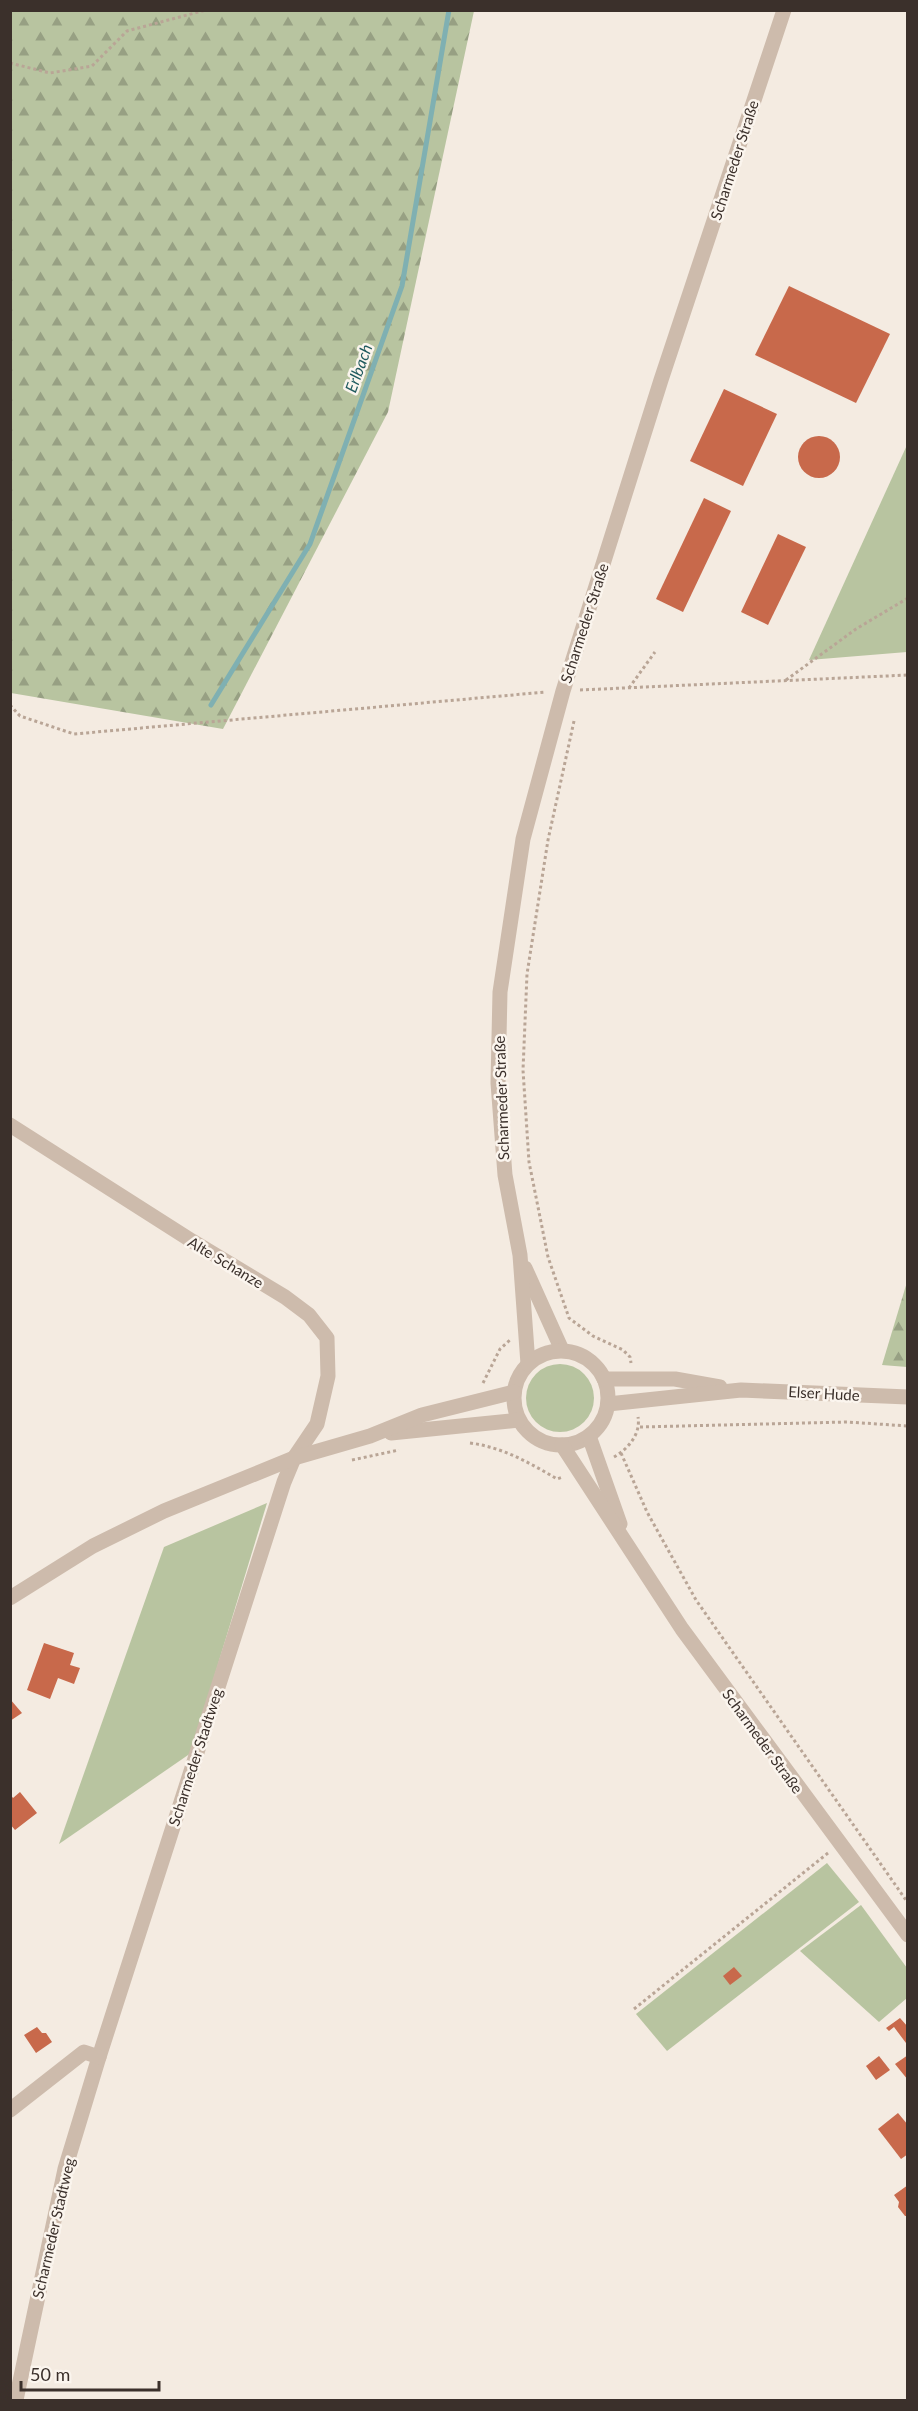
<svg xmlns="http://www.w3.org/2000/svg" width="918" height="2411" viewBox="0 0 918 2411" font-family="Lato,sans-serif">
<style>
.green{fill:#b8c4a0}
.forest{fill:url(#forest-firs)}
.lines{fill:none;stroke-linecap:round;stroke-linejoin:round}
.stream{stroke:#7fb0b2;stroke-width:5}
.building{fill:#c8694b}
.path{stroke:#b9a596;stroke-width:3;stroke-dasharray:3 3;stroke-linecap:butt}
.minor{stroke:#cdbbac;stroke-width:15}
.tertiary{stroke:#cdbbac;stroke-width:15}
.labels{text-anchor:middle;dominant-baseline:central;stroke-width:5;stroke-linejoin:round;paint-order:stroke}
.street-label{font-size:15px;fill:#3b302b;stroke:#fbf5ee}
.water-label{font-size:16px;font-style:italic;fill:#1f5a5e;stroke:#fbf5ee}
</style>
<defs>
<pattern id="forest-firs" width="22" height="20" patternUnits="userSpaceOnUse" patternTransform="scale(1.5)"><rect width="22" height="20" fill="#b8c4a0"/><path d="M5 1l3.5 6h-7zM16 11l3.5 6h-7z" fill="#97a083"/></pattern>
</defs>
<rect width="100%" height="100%" fill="#f4ebe1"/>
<g class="green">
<path d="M907 445V652L809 660Z"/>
<circle cx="560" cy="1398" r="34"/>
<path d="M267 1503 191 1753 59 1844 164 1547Z"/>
<path d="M827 1863 859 1902 667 2051 636 2014Z"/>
<path d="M861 1905 907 1968V1998L879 2022 800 1951Z"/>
</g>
<g class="forest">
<path d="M10 11H474L388 412 223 729 11 693Z"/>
<path d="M907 1282V1367L882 1365Z"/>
</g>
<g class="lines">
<path class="stream" d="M211 705 310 544 402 286 449 10"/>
</g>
<g class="building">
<path d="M789 286 890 334 856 403 755 355Z"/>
<path d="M724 389 777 414 743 486 690 461Z"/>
<circle cx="819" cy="457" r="21"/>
<path d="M704 498 731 511 683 612 656 599Z"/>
<path d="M778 534 806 547 768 625 741 612Z"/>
<path d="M44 1643 74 1653 70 1665 80 1668 74 1684 58 1678 50 1699 27 1690Z"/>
<path d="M10 1699 22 1713 10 1721Z"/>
<path d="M20 1792 37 1813 15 1830 10 1824V1794L13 1798Z"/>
<path d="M734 1967 742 1976 730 1985 723 1976Z"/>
<path d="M900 2018 908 2027 906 2043 894 2027 889 2031 886 2028Z"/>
<path d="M37 2027 42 2033H46L52 2042 36 2053 24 2035Z"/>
<path d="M908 2055V2080L895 2064Z"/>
<path d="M879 2056 890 2070 876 2080 866 2066Z"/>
<path d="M898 2113 908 2125V2154L901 2159 878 2129Z"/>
<path d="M908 2185V2216H905L898 2207 899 2202 894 2195Z"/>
</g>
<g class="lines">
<g class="path">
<path d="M10 63 50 73 92 66 127 31 206 10"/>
<path d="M786 680 856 629 908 598"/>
<path d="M629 688 655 652"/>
<path d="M580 690 908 675"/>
<path d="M10 705 20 716 74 734 546 692"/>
<path d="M574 721 548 840 527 974 523 1070 529 1162 548 1257 569 1318 593 1336 623 1350 630 1357 631 1363"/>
<path d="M483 1383 500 1349 511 1339"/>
<path d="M640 1427 847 1422 908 1426"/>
<path d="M470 1443C502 1447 530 1463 557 1479L563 1477"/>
<path d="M621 1453 647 1512 696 1600 908 1903"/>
<path d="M614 1457C628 1449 641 1434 638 1417"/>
<path d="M352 1460 399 1450"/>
<path d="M634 2009 828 1853"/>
</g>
<g class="minor">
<path d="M10 1125 192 1241 285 1297 309 1315 327 1338 328 1376 317 1424 294 1458 284 1482 99 2057 65 2169 16 2400"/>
<path d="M10 2110 84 2052 99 2057"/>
</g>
<g class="tertiary">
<path d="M525 1268 562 1350"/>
<circle cx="561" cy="1398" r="47"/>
<path d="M528 1364 520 1255 505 1175 498 1083 500 992 523 839 563 691 661 380 784 10"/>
<path d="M604 1379H675L720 1387"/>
<path d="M608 1404 741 1390 908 1397"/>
<path d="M391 1433 519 1420"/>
<path d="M589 1436 620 1524"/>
<path d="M562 1445 682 1629 908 1935"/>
<path d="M10 1598 93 1546 164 1511 294 1458 370 1436 422 1415 514 1392"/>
</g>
</g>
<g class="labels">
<g class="street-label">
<text transform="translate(734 160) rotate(-72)">Scharmeder Straße</text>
<text transform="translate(584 623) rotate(-72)">Scharmeder Straße</text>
<text transform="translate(501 1098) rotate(-92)">Scharmeder Straße</text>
<text transform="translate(226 1262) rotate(31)">Alte Schanze</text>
<text transform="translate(824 1393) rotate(3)">Elser Hude</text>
<text transform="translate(763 1741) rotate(54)">Scharmeder Straße</text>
<text transform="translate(195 1757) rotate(-72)">Scharmeder Stadtweg</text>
<text transform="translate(53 2228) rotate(-77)">Scharmeder Stadtweg</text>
</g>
<g class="water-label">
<text transform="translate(358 368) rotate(-70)">Erlbach</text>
</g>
</g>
<rect width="918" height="2411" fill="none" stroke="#3b302b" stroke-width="24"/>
<path d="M21 2381v9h138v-9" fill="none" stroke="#3b302b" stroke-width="3"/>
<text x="30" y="2381" font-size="18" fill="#3b302b" stroke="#fbf5ee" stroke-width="4.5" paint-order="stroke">50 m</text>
</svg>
